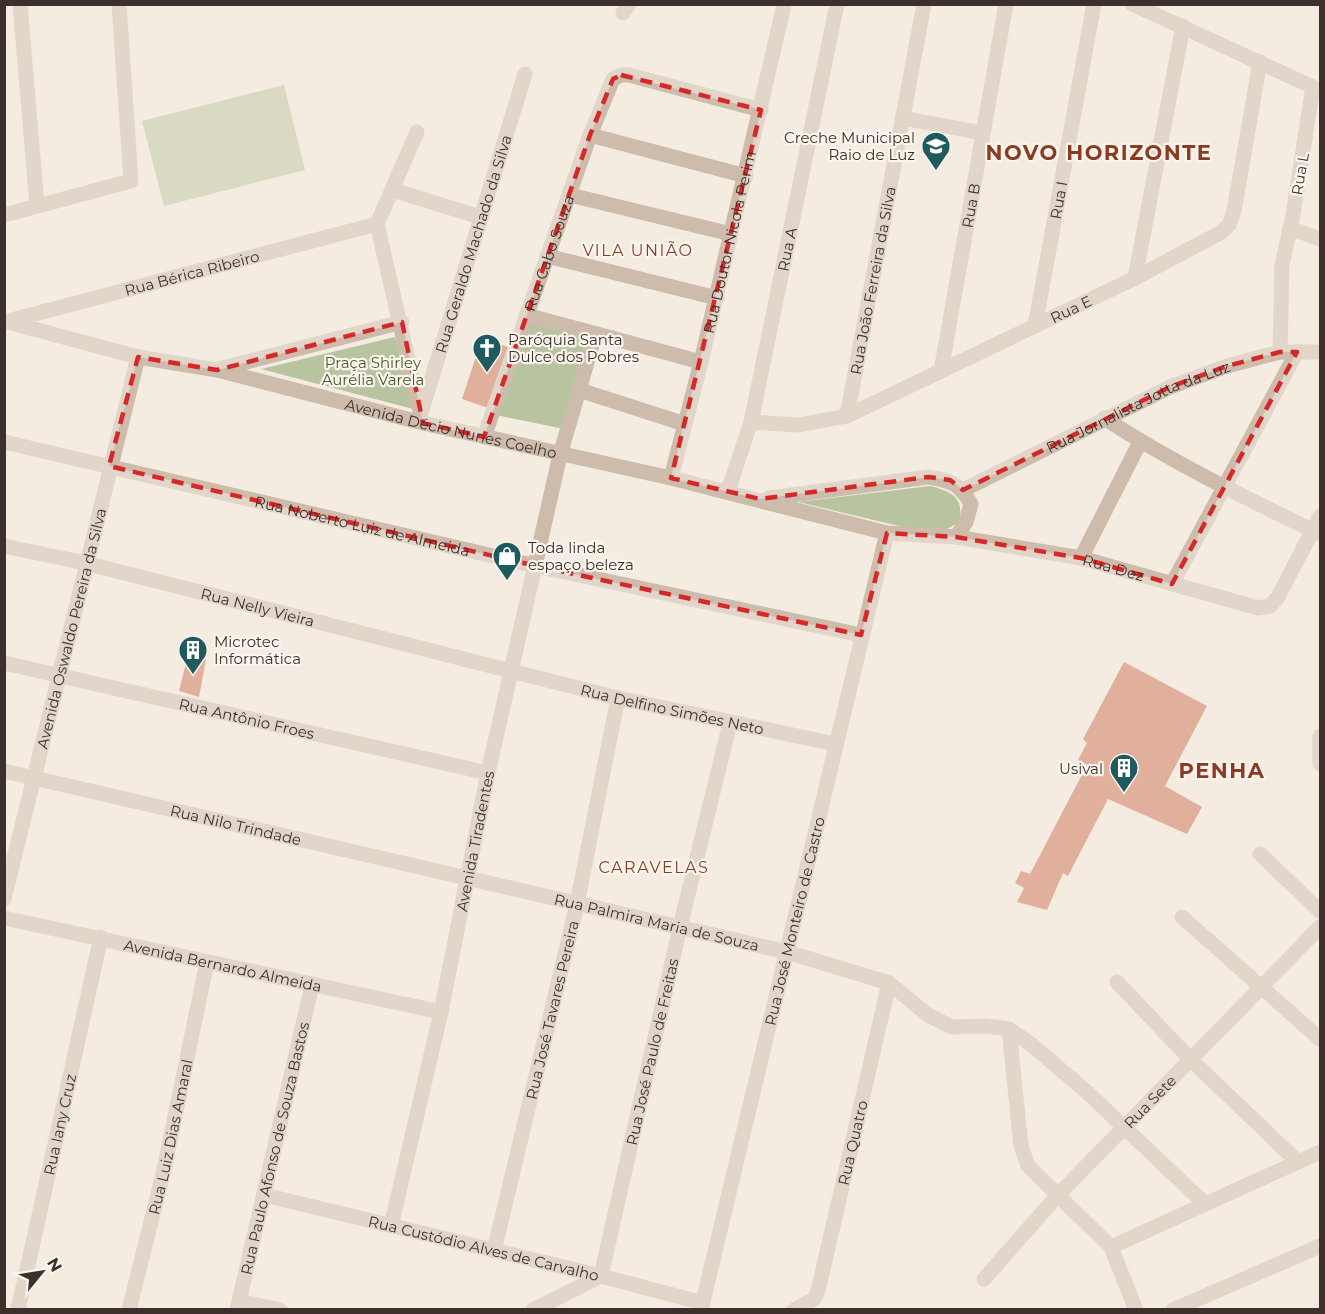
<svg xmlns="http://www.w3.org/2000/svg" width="1325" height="1314" viewBox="0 0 1325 1314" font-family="Montserrat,sans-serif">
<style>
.green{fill:#b8c4a0}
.building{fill:#c8694b}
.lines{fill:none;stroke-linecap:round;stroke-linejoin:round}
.minor{stroke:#cdbbac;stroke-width:15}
.marked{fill:none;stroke:#d62828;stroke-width:4.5;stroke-dasharray:12 8;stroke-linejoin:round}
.labels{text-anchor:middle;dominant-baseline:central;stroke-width:4.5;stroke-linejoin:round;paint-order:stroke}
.poi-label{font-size:15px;fill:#3b302b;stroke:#fbf5ee;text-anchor:start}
.street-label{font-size:15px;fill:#3b302b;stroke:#fbf5ee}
.park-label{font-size:15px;fill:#4a5a2e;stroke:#fbf5ee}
.neighbourhood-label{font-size:16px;letter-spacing:1.5px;fill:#8c3b22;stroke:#fbf5ee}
.district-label{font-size:21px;font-weight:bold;letter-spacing:1.5px;fill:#8c3b22;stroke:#fbf5ee}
</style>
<rect width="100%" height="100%" fill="#f4ebe1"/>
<g class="green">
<path d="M284 85 305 170 164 206 142 121Z"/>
<path d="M529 320 589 339 564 429 496 415Z"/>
<path d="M395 337 413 409 261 369Z"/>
<path d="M930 486C951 491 965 498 959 522L937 535 798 502Z"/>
</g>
<g class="building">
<path d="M482 338 511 348 491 409 462 399Z"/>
<path d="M188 655 206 659 199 697 179 691Z"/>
<path d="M1124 662 1207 706 1165 786 1202 807 1187 834 1108 799 1068 876 1063 873 1047 910 1017 902 1024 888 1015 883 1021 871 1030 874 1087 765 1078 760 1087 743 1083 739Z"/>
</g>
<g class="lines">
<g class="minor">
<path d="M20 4 37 206"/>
<path d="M1132 4 1313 87 1293 215 1282 265 1280 352"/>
<path d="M623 13 629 4"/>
<path d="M902 118 982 133"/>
<path d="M590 135 746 176"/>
<path d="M393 190 480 217"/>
<path d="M570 195 731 234"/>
<path d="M4 215 131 181 119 4"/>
<path d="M377 224 420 411"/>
<path d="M377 224 417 132"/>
<path d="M1290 228 1320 239"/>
<path d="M547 256 717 298"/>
<path d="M1135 278 1183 26"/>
<path d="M526 315 701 362"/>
<path id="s1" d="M4 321 138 357 217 370 423 423 671 478 887 533 956 537 1081 558 1258 608 1270 606 1278 597 1320 516"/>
<path id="s2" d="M8 321 377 224"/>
<path id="s3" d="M1035 326 1094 4"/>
<path d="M219 369 402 322"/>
<path id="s4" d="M941 371 1006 4"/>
<path d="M579 390 595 335"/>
<path id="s5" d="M421 413 525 74"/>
<path id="s6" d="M847 416 924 4"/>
<path d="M1104 418C1173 463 1246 498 1320 534"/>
<path id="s7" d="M751 422 799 425 847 416 1135 278 1220 233 1229 225 1234 211 1260 62"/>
<path id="s8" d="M484 437 590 135 613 79 621 75H629L761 110"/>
<path id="s9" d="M4 442 536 566 861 635"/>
<path id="s10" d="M671 478 701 362 784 5"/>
<path id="s11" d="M963 490 1170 387 1227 366 1280 352H1320"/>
<path id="s12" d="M728 491 751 422 837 4"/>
<path d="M769 498 928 477C950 480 960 484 971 504L966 522 956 537"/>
<path id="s13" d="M4 546 85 563 618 698 835 744"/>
<path d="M1081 558 1140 442"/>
<path d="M1172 584 1297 352"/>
<path id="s14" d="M4 663 488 773"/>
<path d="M1320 736V764"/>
<path id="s15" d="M4 771 787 952 889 983 928 1015 952 1027 985 1026 1009 1029 1032 1045 1088 1093 1204 1203"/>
<path d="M1260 854 1320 911"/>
<path id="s16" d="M4 899 138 357"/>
<path d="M1182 917 1320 1039"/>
<path id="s17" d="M4 918 441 1012"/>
<path d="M1117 982 1191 1060 1298 1162"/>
<path d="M1009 1029 1021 1146 1028 1166 1111 1247 1136 1310"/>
<path id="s18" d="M264 1195 601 1276 703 1303"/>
<path id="s19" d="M391 1226 441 1012 488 773 560 455 579 390 685 424"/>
<path d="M1111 1247 1320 1152"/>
<path id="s20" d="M494 1251 577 904 618 698"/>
<path id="s21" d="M984 1279 1058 1195 1320 927"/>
<path d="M240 1301 280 1310"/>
<path id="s22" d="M18 1310 101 937"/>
<path id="s23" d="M129 1310 163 1174 207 962"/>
<path id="s24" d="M237 1310 312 985"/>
<path id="s25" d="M533 1310 601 1276 680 927 730 723"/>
<path id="s26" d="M701 1310 887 533"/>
<path id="s27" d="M794 1310 814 1299 818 1291 889 983"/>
<path d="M1173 1310 1320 1246"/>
</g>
</g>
<path d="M0 0H1325V1314H0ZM621 75 761 110 671 478 760 499 928 477 950 480 963 490 1170 387 1227 366 1280 352H1297L1172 584 1081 558 956 537 887 533 861 635 536 566 109 466 138 357 217 370 402 322 423 423 484 437 590 135 613 79Z" fill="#f4ebe1" fill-opacity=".55" fill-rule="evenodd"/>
<path class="marked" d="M621 75 761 110 671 478 760 499 928 477 950 480 963 490 1170 387 1227 366 1280 352H1297L1172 584 1081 558 956 537 887 533 861 635 536 566 109 466 138 357 217 370 402 322 423 423 484 437 590 135 613 79Z"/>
<defs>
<g id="school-pin" transform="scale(1.5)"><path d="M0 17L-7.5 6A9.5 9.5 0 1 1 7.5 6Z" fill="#1f5a5e" stroke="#fbf5ee"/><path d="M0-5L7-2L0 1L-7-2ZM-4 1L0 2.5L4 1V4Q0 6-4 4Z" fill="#fff"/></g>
<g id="church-pin" transform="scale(1.5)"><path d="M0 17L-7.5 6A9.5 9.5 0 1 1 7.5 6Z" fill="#1f5a5e" stroke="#fbf5ee"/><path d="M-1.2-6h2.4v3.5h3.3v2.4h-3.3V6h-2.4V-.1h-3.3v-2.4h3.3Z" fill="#fff"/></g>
<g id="shop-pin" transform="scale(1.5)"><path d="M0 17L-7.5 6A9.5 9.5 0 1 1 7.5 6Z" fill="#1f5a5e" stroke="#fbf5ee"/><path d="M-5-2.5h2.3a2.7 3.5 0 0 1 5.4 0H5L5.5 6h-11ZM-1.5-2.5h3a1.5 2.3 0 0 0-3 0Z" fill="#fff"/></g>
<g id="building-pin" transform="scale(1.5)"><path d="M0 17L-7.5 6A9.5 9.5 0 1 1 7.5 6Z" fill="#1f5a5e" stroke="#fbf5ee"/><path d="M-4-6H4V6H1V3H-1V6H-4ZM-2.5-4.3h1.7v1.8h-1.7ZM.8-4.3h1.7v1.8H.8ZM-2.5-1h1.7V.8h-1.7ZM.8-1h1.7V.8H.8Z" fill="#fff"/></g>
</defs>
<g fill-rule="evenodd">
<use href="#school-pin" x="936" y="146"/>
<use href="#church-pin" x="487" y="348"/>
<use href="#shop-pin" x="507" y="556"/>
<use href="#building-pin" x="193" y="650"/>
<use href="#building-pin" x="1124" y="768"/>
</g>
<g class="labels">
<g class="poi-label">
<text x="915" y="137" text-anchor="end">Creche Municipal<tspan x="915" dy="17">Raio de Luz</tspan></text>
<text x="508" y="339">Paróquia Santa<tspan x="508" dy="17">Dulce dos Pobres</tspan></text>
<text x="528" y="547">Toda linda<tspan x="528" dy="17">espaço beleza</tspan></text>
<text x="214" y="641">Microtec<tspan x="214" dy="17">Informática</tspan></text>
<text x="1103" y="768" text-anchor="end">Usival</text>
</g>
<g class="street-label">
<text transform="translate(1300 174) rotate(-80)">Rua L</text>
<text stroke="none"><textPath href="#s3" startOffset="128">Rua I</textPath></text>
<text stroke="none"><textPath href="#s4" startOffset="168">Rua B</textPath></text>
<text stroke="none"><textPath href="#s10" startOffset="243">Rua Doutor Nicola Perim</textPath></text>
<text stroke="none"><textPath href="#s5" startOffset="177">Rua Geraldo Machado da Silva</textPath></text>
<text stroke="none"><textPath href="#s12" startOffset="249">Rua A</textPath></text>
<text stroke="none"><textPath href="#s8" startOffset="195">Rua Cabo Souza</textPath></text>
<text stroke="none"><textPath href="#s2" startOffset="190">Rua Bérica Ribeiro</textPath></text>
<text stroke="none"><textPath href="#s6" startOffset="138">Rua João Ferreira da Silva</textPath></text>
<text stroke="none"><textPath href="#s7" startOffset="345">Rua E</textPath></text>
<text stroke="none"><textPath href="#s11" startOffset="194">Rua Jornalista Jotta da Luz</textPath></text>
<text stroke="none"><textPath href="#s1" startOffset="460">Avenida Décio Nunes Coelho</textPath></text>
<text stroke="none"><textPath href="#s9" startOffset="368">Rua Noberto Luiz de Almeida</textPath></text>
<text stroke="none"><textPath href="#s1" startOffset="1138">Rua Dez</textPath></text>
<text stroke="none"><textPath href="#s13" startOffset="261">Rua Nelly Vieira</textPath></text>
<text stroke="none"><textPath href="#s16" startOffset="279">Avenida Oswaldo Pereira da Silva</textPath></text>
<text stroke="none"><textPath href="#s13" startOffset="688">Rua Delfino Simões Neto</textPath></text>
<text stroke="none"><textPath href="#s14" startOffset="249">Rua Antônio Froes</textPath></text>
<text stroke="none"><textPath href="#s15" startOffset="238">Rua Nilo Trindade</textPath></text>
<text stroke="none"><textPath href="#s19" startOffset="394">Avenida Tiradentes</textPath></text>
<text stroke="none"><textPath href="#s26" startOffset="400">Rua José Monteiro de Castro</textPath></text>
<text stroke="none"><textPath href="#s15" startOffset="670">Rua Palmira Maria de Souza</textPath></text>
<text stroke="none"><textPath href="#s17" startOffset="224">Avenida Bernardo Almeida</textPath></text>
<text stroke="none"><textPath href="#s20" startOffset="248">Rua José Tavares Pereira</textPath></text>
<text stroke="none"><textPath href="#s25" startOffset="306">Rua José Paulo de Freitas</textPath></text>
<text stroke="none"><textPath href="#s21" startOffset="243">Rua Sete</textPath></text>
<text stroke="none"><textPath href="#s22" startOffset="190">Rua Iany Cruz</textPath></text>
<text stroke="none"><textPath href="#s23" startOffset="178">Rua Luiz Dias Amaral</textPath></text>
<text stroke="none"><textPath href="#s27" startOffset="184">Rua Quatro</textPath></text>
<text stroke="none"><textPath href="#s24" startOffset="166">Rua Paulo Afonso de Souza Bastos</textPath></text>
<text stroke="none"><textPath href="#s18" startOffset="226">Rua Custódio Alves de Carvalho</textPath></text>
</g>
<g class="park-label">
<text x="373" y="362">Praça Shirley<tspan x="373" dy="17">Aurélia Varela</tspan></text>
</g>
<g class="neighbourhood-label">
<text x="638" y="250">VILA UNIÃO</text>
<text x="654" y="867">CARAVELAS</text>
</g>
<g class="district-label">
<text x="1099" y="152">NOVO HORIZONTE</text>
<text x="1222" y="770">PENHA</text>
</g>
</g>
<rect width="1325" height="1314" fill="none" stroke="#3b302b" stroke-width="12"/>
<g transform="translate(42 1272) rotate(60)" stroke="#fbf5ee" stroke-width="4.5" paint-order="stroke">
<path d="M0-4.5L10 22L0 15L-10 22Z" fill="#3b302b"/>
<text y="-9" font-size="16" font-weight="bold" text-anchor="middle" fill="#3b302b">N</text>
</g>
</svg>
